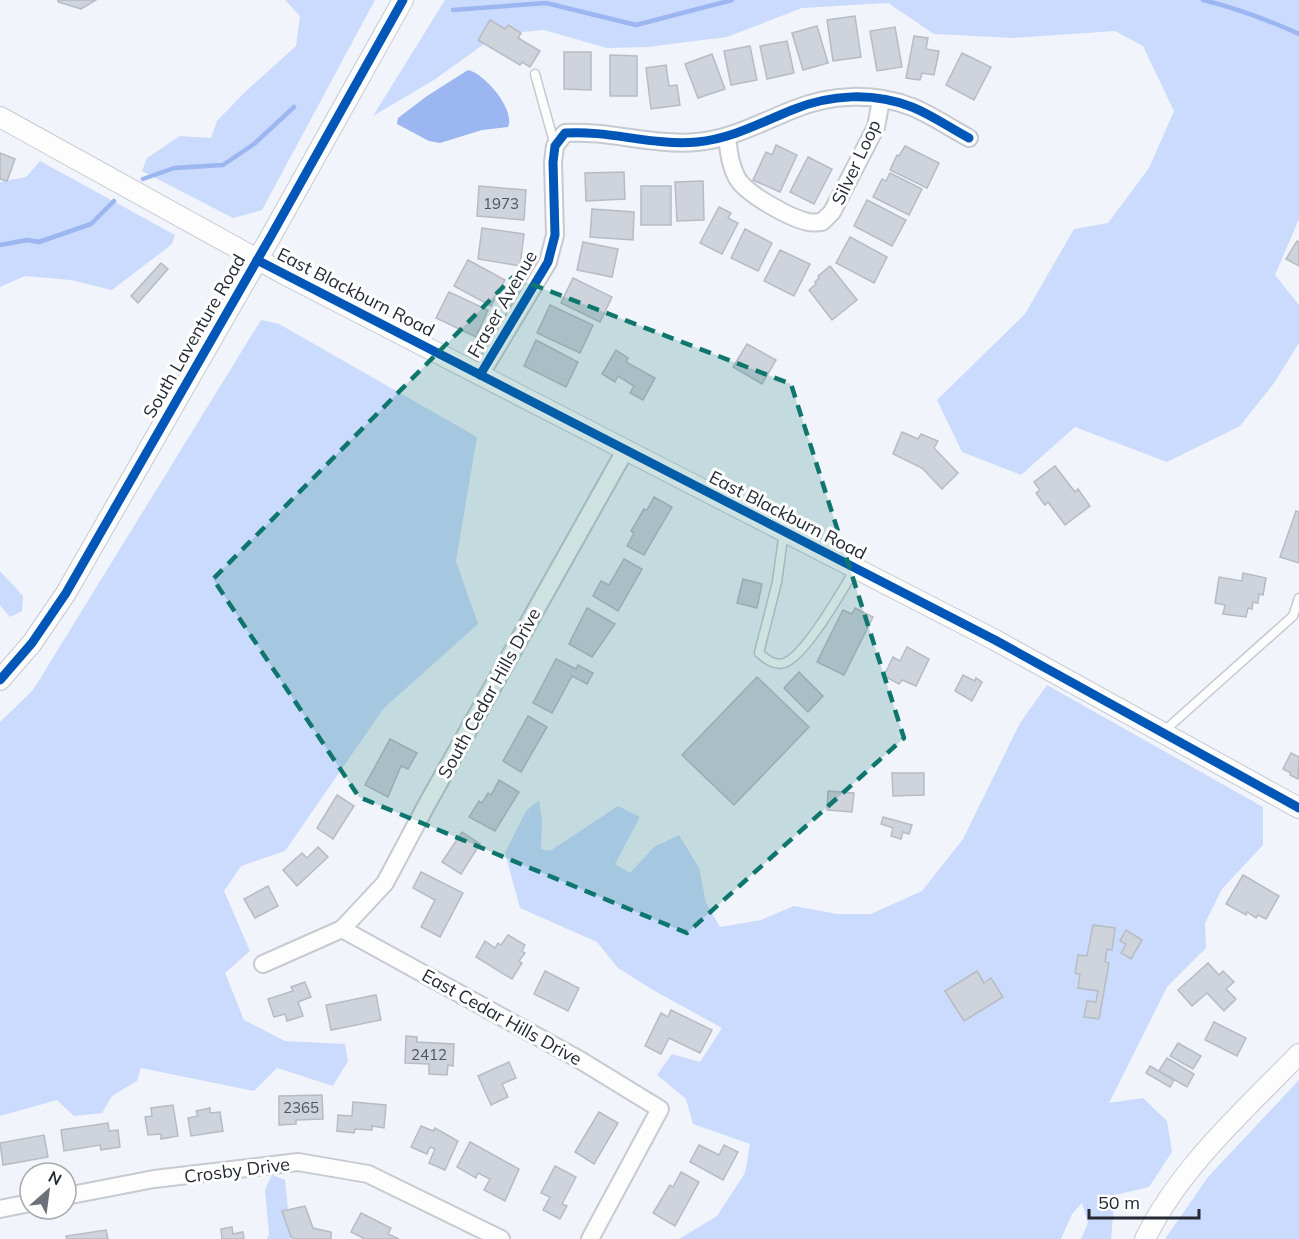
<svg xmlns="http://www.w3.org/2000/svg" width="1299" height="1239" viewBox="0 0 1299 1239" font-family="Mulish,sans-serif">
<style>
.green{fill:#cbdbfd}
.water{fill:#9bb6f1}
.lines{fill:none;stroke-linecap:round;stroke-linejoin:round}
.stream{stroke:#9bb6f1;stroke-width:4.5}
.building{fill:#cfd3db;stroke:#b7bbc3;stroke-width:1.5}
.service-casing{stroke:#c6cad1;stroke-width:11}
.minor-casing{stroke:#c6cad1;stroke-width:20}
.tertiary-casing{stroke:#c6cad1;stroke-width:22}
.service{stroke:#fdfdfe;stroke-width:8}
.minor{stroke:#fdfdfe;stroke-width:16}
.tertiary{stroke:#fdfdfe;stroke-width:20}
.cycleway-casing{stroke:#fff;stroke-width:13}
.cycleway{stroke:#0057b8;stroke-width:9}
.marked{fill:#0f766e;fill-opacity:0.2;stroke:#0f766e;stroke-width:4.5;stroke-dasharray:12 8;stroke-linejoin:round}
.labels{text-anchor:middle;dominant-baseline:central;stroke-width:6;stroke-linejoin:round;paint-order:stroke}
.number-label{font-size:15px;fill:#4f545e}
.street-label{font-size:18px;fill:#242934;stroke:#fff}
</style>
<rect width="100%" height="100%" fill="#f1f4fa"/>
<g class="green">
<path d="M285 0H375L262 210 233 218 142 171 147 158 180 136 211 138 217 121 245 92 296 46 300 16Z"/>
<path d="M445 0H1299V219L1275 275 1299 305V343L1274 383 1240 426 1167 462 1075 427 1021 475 962 452 937 400 1025 314 1074 229 1108 223 1149 168 1174 111 1143 46 1115 31 1014 38 934 34 888 3 802 8 727 37 647 47 607 48 544 30 498 34 434 80 373 116Z"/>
<path d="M40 161 175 235 172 244 112 290 71 280 25 276 0 287V182L26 177Z"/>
<path d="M261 320 279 324 477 437 456 561 478 624 384 708 285 851 241 866 224 891 250 951 225 973 244 1020 285 1041 345 1044 348 1061 333 1086 277 1068 254 1091 141 1068 137 1081 112 1096 102 1113 74 1116 57 1100 0 1116V722L33 690Z"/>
<path d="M0 571 23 596 22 611 10 617 0 605Z"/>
<path d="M1047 685 1263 807V845L1222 889 1205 923 1206 948 1167 987 1109 1103 1143 1098 1167 1121 1172 1152 1149 1187 1115 1195 1111 1239H1081L1088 1223 1082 1203 1072 1214 1061 1239H679L717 1216 745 1173 750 1144 693 1124 686 1099 657 1075 672 1054 700 1062 722 1028 653 990 618 968 597 942 520 908 505 853 526 811 539 800 542 819 541 849 550 851 618 806 640 817 615 864 630 873 654 847 679 835 699 868 706 903 720 927 761 920 794 906 837 914H871L922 891 963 839 1020 723Z"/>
<path d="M1299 1080V1239H1165L1208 1177Z"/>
<path d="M272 1175 285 1180 291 1239H267L269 1234 265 1190Z"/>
</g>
<path class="water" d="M468 70C484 73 516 110 508 127L482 130 440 143 429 141 397 124 398 118 427 96Z"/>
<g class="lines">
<g class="stream">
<path d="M1203 0C1236 8 1268 20 1299 34"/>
<path d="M453 10 546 3 636 25 732 0"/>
<path d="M143 179 174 168 223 165 254 144 294 107"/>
<path d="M0 245 27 240 39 242 91 224 114 201"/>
</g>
</g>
<g class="building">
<path d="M58 0H96L81 9 58 2Z"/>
<path d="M855 16 861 57 833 61 827 20Z"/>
<path d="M490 20 505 29 508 25 521 33 518 38 540 51 530 67 522 62 520 65 478 40Z"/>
<path d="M817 26 828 63 803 70 792 33Z"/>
<path d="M895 27 902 67 877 71 870 31Z"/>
<path d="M914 36 928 38 926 49 939 51 934 75 922 73 920 80 906 78Z"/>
<path d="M787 41 794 73 767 79 760 46Z"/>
<path d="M750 46 757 80 731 85 724 51Z"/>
<path d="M564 52H591V90L564 89Z"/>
<path d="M962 53 991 67 974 100 946 85Z"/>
<path d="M712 54 725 89 698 98 685 64Z"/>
<path d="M610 55 637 56V96H610Z"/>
<path d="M666 65 669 86 677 85 680 105 651 109 646 68Z"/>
<path d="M776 145 797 155 780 192 753 180 766 152 772 155Z"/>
<path d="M905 146 939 163 927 188 890 170 897 155 899 156Z"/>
<path d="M0 153 15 159 7 181 0 179Z"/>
<path d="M808 157 832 169 814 204 790 192Z"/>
<path d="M624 172 625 199 586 201 585 173Z"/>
<path d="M890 173 922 189 909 215 873 197 882 179 886 181Z"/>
<path d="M703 181 704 220 677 221 675 182Z"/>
<path d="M479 186 526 190 524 220 477 216Z"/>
<rect x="641" y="186" width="30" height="39"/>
<path d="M867 200 906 220 892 246 854 226Z"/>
<path d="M719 207 731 213 728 218 738 223 722 254 700 243Z"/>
<path d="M592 209 634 212 633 240 590 237Z"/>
<path d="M482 228 524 234 520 266 478 259Z"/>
<path d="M745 229 772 243 758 271 731 258Z"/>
<path d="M850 237 887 257 874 283 836 263Z"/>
<path d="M1297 241 1299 242V266L1286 259Z"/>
<path d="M583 242 618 249 612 277 577 270Z"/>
<path d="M780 250 810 264 794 296 764 281Z"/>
<path d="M468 260 505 280 491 306 454 286Z"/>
<path d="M161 263 168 269 138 303 131 296Z"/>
<path d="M830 266 857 300 832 320 809 290 816 284 815 282 819 278 818 276Z"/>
<path d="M573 278 612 297 600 322 561 303Z"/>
<path d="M449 292 488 310 476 337 436 318Z"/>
<path d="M550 305 593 325 580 353 537 333Z"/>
<path d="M536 340 578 362 566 387 524 366Z"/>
<path d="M747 344 776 360 762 384 733 367Z"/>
<path d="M616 350 628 358 626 362 655 378 643 400 630 393 634 386 618 376 615 382 602 374Z"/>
<path d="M902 432 918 439 921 434 938 441 934 448 958 473 942 489 922 468 893 454Z"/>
<path d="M1055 466 1075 492 1078 489 1090 506 1065 525 1048 502 1045 505 1036 493 1040 490 1034 482Z"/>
<path d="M654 497 672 507 644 555 627 546 634 533 631 531 644 509 647 510Z"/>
<path d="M1296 511 1299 512V563L1280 557Z"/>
<path d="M624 559 642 569 618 611 593 596 601 581 609 585Z"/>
<path d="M1243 573 1266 578 1263 595 1259 594 1258 603 1253 602 1252 609 1248 608 1246 617 1223 614 1225 605 1215 603 1219 577 1242 581Z"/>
<path d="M743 579 762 584 757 608 737 603Z"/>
<path d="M587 608 615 624 592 657 569 644Z"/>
<path d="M855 608 873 617 844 675 817 662 843 610 852 614Z"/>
<path d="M907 647 929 659 916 686 902 680 899 684 884 676 893 657 900 661Z"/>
<path d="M556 659 576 669 578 665 593 673 587 684 572 676 552 713 533 703Z"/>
<path d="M799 672 823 696 808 712 784 688Z"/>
<path d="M963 675 975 681 976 678 982 682 972 701 955 691Z"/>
<path d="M757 677 809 727 734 805 682 755Z"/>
<path d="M528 716 547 727 521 772 503 761Z"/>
<path d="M390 739 417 753 408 769 401 766 388 797 365 785Z"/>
<path d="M1291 753 1299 757 1298 779 1290 775 1291 773 1283 769Z"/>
<path d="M892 773H924V795L893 796Z"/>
<path d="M499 780 519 792 495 831 469 817 479 801 482 803 488 793 491 795Z"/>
<path d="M828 791 854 793 852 812 827 810Z"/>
<path d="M337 795 354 806 333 839 317 828Z"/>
<path d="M883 817 912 825 909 834 903 832 901 839 891 836 893 828 881 824Z"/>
<path d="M462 832 480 844 461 874 442 862Z"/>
<path d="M318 847 328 857 297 886 283 870 302 853 307 858Z"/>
<path d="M421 872 463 893 440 937 421 927 435 900 413 888Z"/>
<path d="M1243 875 1279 896 1266 919 1258 915 1256 918 1247 912 1246 915 1226 904Z"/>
<path d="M268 886 278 906 255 918 244 899Z"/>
<path d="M1093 925 1115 928 1112 950 1107 949 1105 962 1109 963 1099 1019 1084 1017 1087 1001 1096 1002 1098 991 1078 988 1080 974 1075 973 1078 955 1087 956Z"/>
<path d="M1126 930 1142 940 1131 959 1121 953 1126 944 1120 941Z"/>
<path d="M508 935 525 945 522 951 525 953 519 961 522 963 512 979 476 957 485 941 495 948 498 943 501 945Z"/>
<path d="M1208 963 1219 975 1223 971 1234 982 1226 989 1236 999 1224 1011 1207 993 1192 1006 1178 990Z"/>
<path d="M545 971 579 988 568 1011 534 994Z"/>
<path d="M977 971 984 983 991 978 1003 997 964 1021 945 991Z"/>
<path d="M305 982 311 997 298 1002 303 1016 287 1021 285 1014 274 1017 268 999 293 991 291 987Z"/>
<path d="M376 995 381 1020 331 1030 326 1005Z"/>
<path d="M671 1010 712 1030 700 1053 669 1038 661 1054 645 1046 661 1013 668 1017Z"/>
<path d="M1214 1022 1246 1038 1237 1056 1205 1040Z"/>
<path d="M406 1036 417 1037V1042L454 1044 453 1066 448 1065 447 1075 429 1074V1064L405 1063Z"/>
<path d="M1178 1043 1201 1056 1193 1069 1170 1056Z"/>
<path d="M1167 1058 1194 1074 1187 1087 1159 1071Z"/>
<path d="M509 1062 516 1078 502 1084 508 1097 491 1105 478 1076Z"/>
<path d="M1150 1066 1174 1080 1170 1087 1146 1073Z"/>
<path d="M322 1095 323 1119 296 1120V1124L279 1125V1096Z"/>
<path d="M353 1102 386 1105 384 1128 372 1126V1130L355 1129 354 1133 337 1131 338 1115 352 1116Z"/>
<path d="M173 1105 178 1136 161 1139V1134L148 1135 145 1117 152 1116 151 1108Z"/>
<path d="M210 1108V1113L220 1112 223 1131 191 1136 188 1118 198 1116 196 1111Z"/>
<path d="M599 1112 618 1123 594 1164 575 1152Z"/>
<path d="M108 1123 109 1131 118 1130 120 1147 101 1150 100 1145 64 1151 61 1130Z"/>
<path d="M421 1126 433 1131 435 1128 458 1141 445 1170 429 1163 435 1149 430 1147 427 1154 411 1147Z"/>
<path d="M44 1135 48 1157 3 1165 0 1143Z"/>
<path d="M470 1142 519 1169 505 1201 484 1190 490 1179 478 1173 476 1178 457 1167Z"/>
<path d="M699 1145 719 1155 724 1145 738 1152 723 1180 690 1162Z"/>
<path d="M555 1166 576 1177 562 1204 567 1206 560 1219 543 1210 550 1197 541 1193Z"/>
<path d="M681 1172 699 1182 675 1226 653 1213 670 1185 673 1187Z"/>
<path d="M305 1206 313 1228 331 1232V1239H295L291 1237 282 1211Z"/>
<path d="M361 1213 391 1228 388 1234 399 1239H365L351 1232Z"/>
<path d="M232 1227 233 1234 243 1232 244 1239H222L221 1229Z"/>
<path d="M106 1230 108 1239H67L66 1236Z"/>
</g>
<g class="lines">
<g class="service-casing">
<g id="service">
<path d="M535 74 555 146"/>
<path d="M784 531 777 582 759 653C766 659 774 666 784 663 805 657 843 589 855 569"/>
<path d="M1163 732 1293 616 1299 598"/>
</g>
</g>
<g class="minor-casing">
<g id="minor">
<path d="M727 138C729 152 730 165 737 178 746 194 790 218 808 222 813 223 818 222 822 222L832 212 876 127 881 100"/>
<path d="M480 375 548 262 555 235 553 162 555 146 565 133C609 130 652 146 697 142 731 139 760 123 792 110 830 94 874 92 912 107 932 115 950 128 969 138"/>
<path d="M342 929 580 1060 660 1109 590 1239"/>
<path d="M263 964 342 929 385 883 427 804 626 449"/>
<path d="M66 1196 154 1179 298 1162 368 1174 501 1239"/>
<path d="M0 1209 30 1203"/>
</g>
</g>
<g class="tertiary-casing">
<g id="tertiary">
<path d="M0 117 284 274 995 640 1299 808"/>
<path d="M0 680 32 643 66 593 271 236 403 0"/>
<path d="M1145 1239C1180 1167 1244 1111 1299 1054"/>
</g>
</g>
<use href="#service" class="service"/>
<use href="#minor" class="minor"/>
<use href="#tertiary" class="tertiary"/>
<g class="cycleway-casing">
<g id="cycleway">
<path d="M257 260 995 640 1299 808"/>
<path d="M480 375 548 262 555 235 553 162 555 146 565 133C609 130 652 146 697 142 731 139 760 123 792 110 830 94 874 92 912 107 932 115 950 128 969 138"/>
<path d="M0 680 32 643 66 593 271 236 403 0"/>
</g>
</g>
<use href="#cycleway" class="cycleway"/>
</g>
<path class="marked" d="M513 277 791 384 904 738 687 933 359 797 213 579Z"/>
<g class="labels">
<g class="number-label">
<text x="501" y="203">1973</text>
<text x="429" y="1054">2412</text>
<text x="301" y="1107">2365</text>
</g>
<g class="street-label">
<text transform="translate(856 162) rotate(-65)">Silver Loop</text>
<text transform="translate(356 292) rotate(27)">East Blackburn Road</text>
<text transform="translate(502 304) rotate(-60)">Fraser Avenue</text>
<text transform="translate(194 336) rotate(-60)">South Laventure Road</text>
<text transform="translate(788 515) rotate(27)">East Blackburn Road</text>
<text transform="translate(489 693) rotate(-61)">South Cedar Hills Drive</text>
<text transform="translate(502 1017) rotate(29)">East Cedar Hills Drive</text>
<text transform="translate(237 1170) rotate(-7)">Crosby Drive</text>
</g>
</g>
<g transform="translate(48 1191) rotate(28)"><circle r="28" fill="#ffffff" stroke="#a7a9ae" stroke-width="1.5"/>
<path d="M0-4.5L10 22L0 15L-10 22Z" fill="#6c7079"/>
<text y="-9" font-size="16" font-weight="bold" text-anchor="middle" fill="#242934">N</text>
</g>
<path d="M1089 1209v9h110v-9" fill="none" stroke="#242934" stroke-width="3"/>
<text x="1098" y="1209" font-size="18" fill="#242934" stroke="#ffffff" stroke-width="4.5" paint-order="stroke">50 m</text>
</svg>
